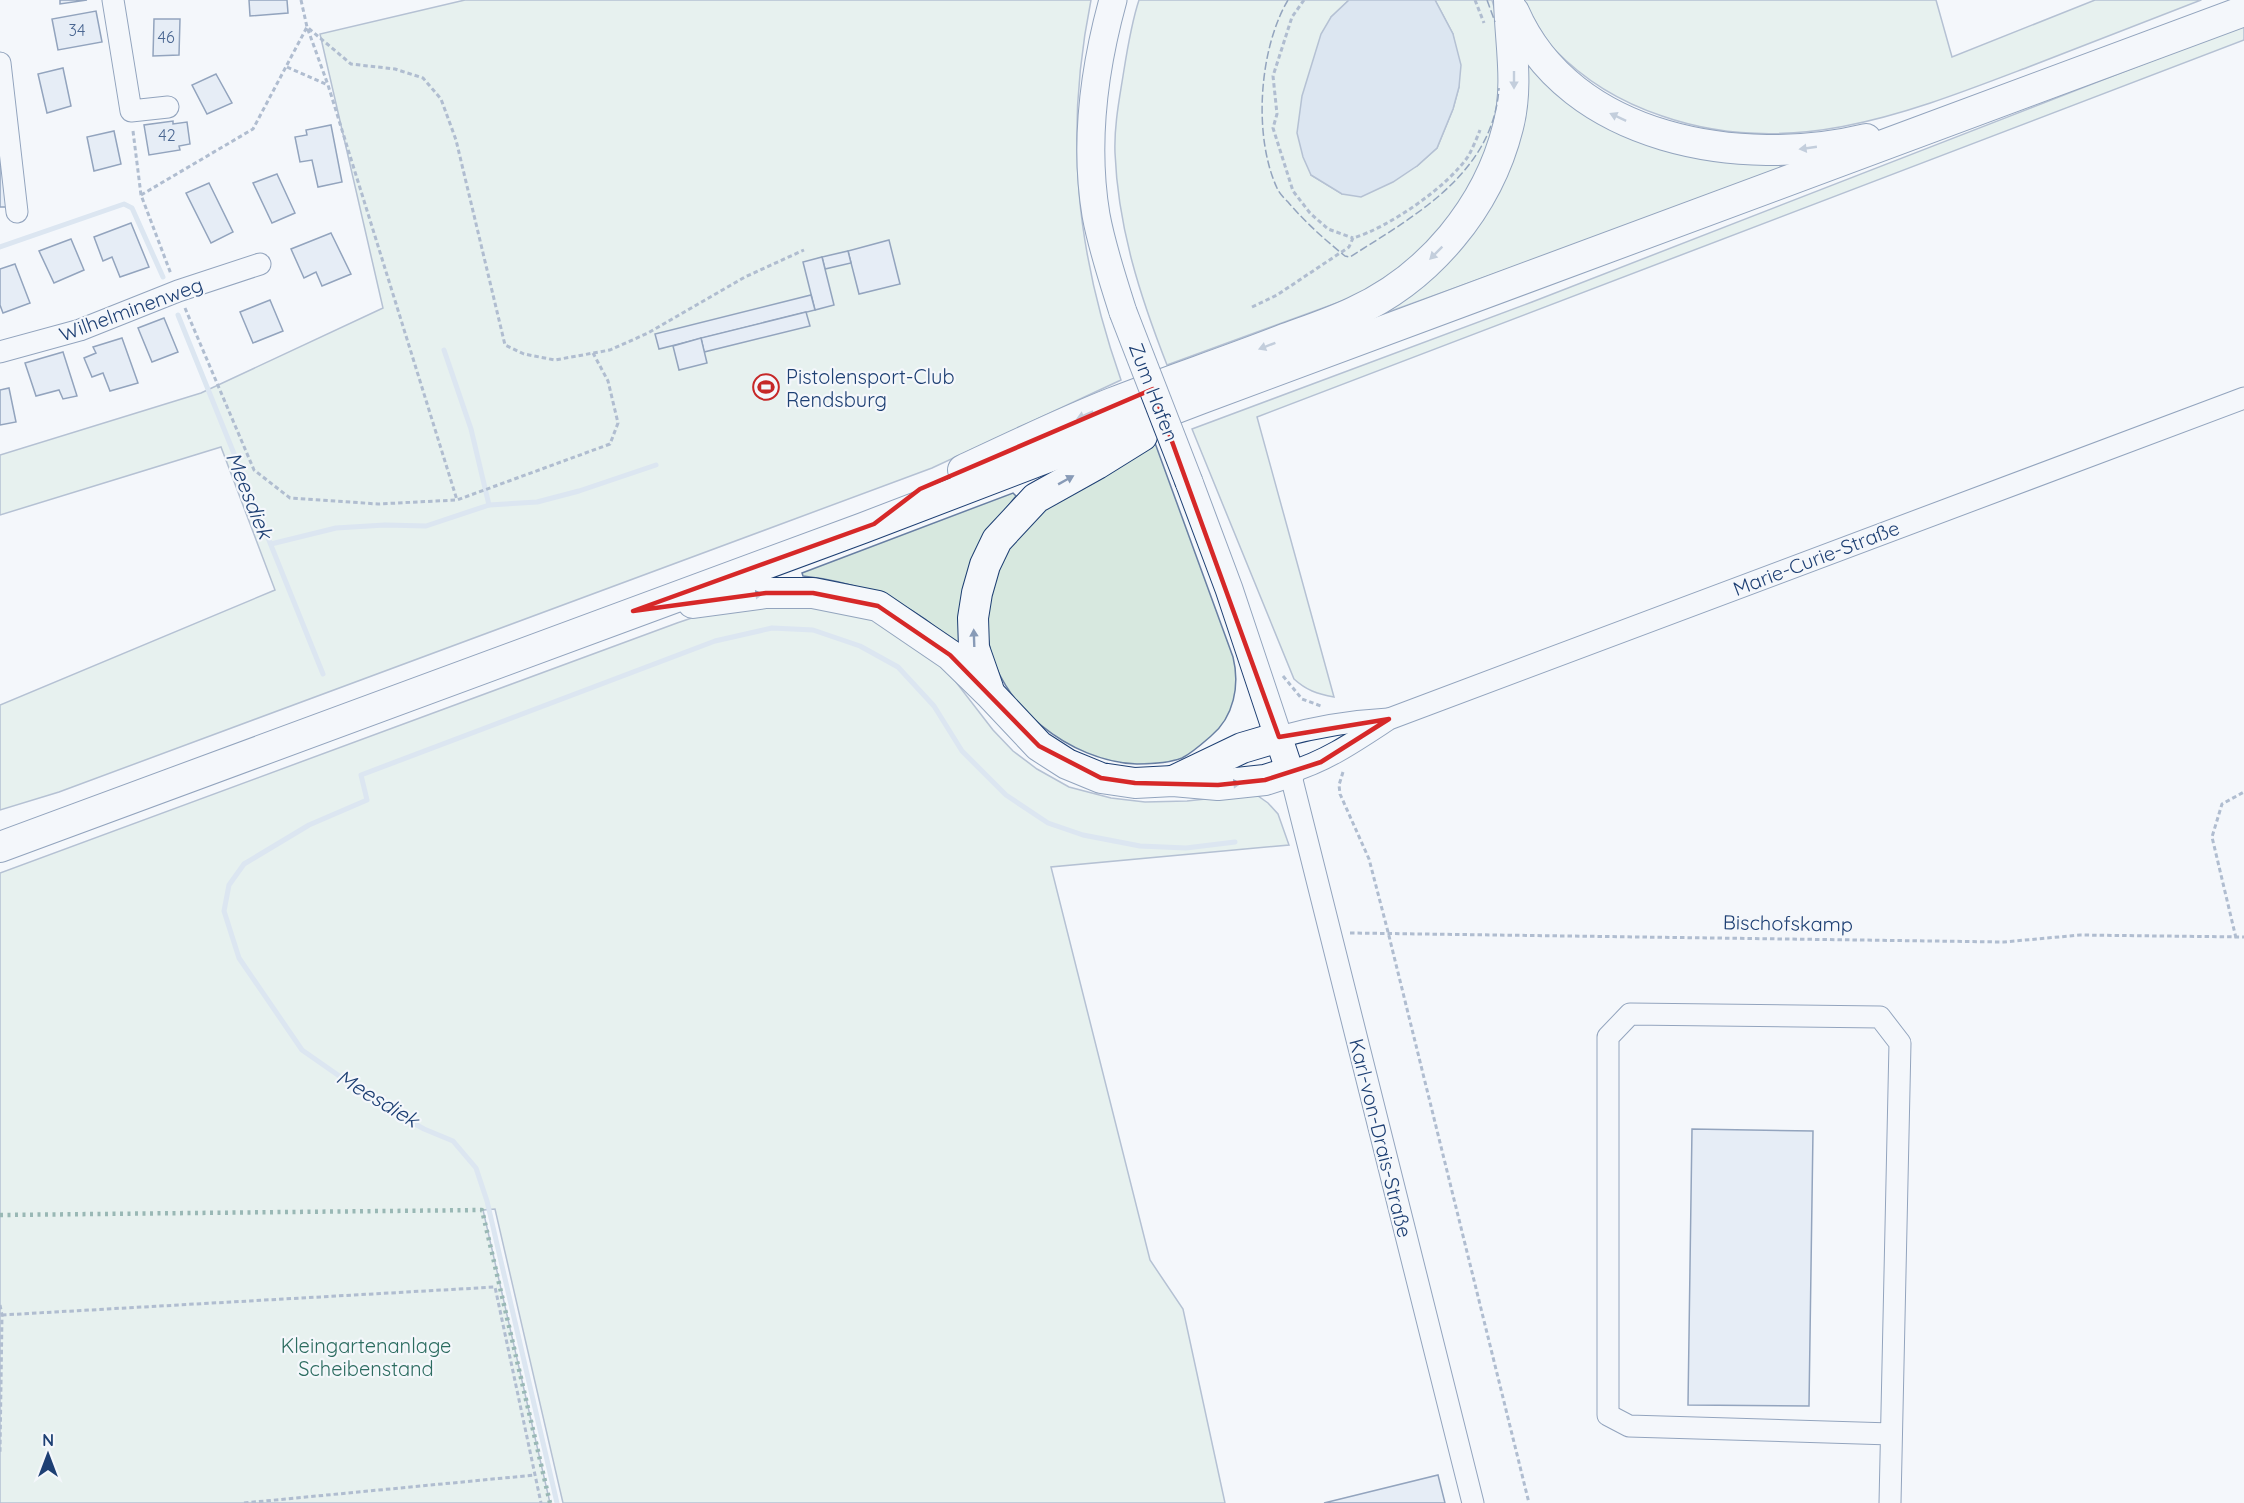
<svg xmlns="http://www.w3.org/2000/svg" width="2244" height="1503" viewBox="0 0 2244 1503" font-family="Quicksand,sans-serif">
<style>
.green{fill:#d7e8df;stroke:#687fa3;stroke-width:1.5}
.water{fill:#bed0e5;stroke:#687fa3;stroke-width:1.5}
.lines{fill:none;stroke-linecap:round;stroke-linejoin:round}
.stream{stroke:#bed0e5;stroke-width:5}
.building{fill:#d5e0f0;stroke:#1d3f73;stroke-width:1.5}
.minor-casing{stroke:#1d3f73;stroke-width:23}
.major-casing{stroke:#1d3f73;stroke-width:29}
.highway-casing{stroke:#1d3f73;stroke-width:32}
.path{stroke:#5e769c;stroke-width:3;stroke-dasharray:4.5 3;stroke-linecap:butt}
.minor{stroke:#f4f7fb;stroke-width:21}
.major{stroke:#f4f7fb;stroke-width:27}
.highway{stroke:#f4f7fb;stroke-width:30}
.major-bridge-casing{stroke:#1d3f73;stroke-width:29;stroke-linecap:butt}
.major-bridge{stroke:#f4f7fb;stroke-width:27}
.hedge{stroke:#2c6c60;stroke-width:4.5;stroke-dasharray:3 4.5;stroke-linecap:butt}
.fence{stroke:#1d3f73;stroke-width:1.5;stroke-dasharray:8 3;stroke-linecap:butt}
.oneway{fill:#889bb7}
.marked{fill:none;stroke:#d62828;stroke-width:4.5;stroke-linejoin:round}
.labels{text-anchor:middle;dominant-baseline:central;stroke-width:4.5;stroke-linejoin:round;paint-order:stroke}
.number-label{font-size:16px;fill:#4b6792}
.street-label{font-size:20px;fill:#1d3f73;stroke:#f4f7fb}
.poi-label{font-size:20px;fill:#1d3f73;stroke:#f4f7fb;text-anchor:start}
.park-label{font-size:20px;fill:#2c6c60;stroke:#f4f7fb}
.water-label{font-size:21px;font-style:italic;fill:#1d3f73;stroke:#f4f7fb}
</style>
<rect width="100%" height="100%" fill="#f4f7fb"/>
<g class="green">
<path d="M465 0H1091C1064 134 1076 252 1121 380L932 468 59 792 0 810V705L275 590 221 447 0 515V455L201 393 383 308 320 34Z"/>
<path d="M1139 0H1349L1331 17 1311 175 1342 194 1417 166 1437 148 1453 109 1459 87 1453 34 1435 0H1492L1504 41 1495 141 1461 204 1418 253 1389 275 1356 296 1167 365C1140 296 1118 228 1115 153 1114 127 1119 101 1123 76 1127 51 1131 24 1139 0Z"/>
<path d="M1523 0H1936L1952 57 2095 0H2201C2144 22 2087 44 2031 66 1910 112 1791 161 1662 116 1620 102 1585 81 1555 50 1542 36 1533 16 1523 0Z"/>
<path d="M2244 25V40L1257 417 1334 697C1317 694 1306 690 1294 679L1192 429 1532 302Z"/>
<path d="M1527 58 1556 86 1801 163 1333 332 1459 245Z"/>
<path d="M1155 443 1233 657C1240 685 1234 717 1211 736 1203 743 1192 753 1182 758 1169 763 1150 764 1137 764 1071 762 997 705 988 638 986 622 988 608 992 593 993 584 995 575 997 566 1000 558 1029 514 1035 510 1046 502 1060 496 1071 490 1099 474 1127 459 1155 443Z"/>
<path d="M1013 493 1016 496 993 525 968 655C954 644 940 630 925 619 889 594 847 581 803 576L802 573Z"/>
<path d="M777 600 868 616 942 664 993 730 1013 751 1037 769 1069 787 1111 798 1145 802 1187 801 1242 795 1258 796 1268 803 1278 814 1289 845 1051 867 1150 1260 1183 1309 1225 1503H563L495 1209 483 1210 550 1503H0V873L677 623 718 609Z"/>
</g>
<path class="water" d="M1349 0H1435L1453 34 1461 65 1459 87 1453 109 1437 148 1417 166 1393 182 1361 197 1342 194 1311 175 1303 157 1297 133 1302 96 1321 34 1331 17Z"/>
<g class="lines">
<g class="stream">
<path d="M0 247 124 204 132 208 163 277"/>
<path d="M178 315 323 674"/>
<path d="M489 505 537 502 579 491 656 465"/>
<path d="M271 544 336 528 385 525 426 526 489 505 471 429 444 350"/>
<path d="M557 1503 487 1201 476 1168 453 1141 424 1129 378 1103 302 1050 239 958 224 911 229 885 244 864 309 825 367 800 361 775 715 641 772 628 813 630 860 646 898 667 934 706 962 751 1006 795 1048 823 1083 835 1140 846 1186 848 1235 842"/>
</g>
</g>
<g class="building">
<path d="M60 0H87L60 4Z"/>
<path d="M249 0H287L288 13 250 16Z"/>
<path d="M96 11 102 42 58 50 52 19Z"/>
<path d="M154 19H180L179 55 153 56Z"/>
<path d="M63 68 71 106 47 113 38 74Z"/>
<path d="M216 74 232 103 207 114 192 85Z"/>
<path d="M173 121V124L187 122 190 144 179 146 180 150 149 155 144 125Z"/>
<path d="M331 125 342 182 318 187 312 160 300 162 295 137 307 135 306 130Z"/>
<path d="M114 131 121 164 94 171 87 137Z"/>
<path d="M0 166H4L6 207H0Z"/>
<path d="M277 174 295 213 272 223 253 183Z"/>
<path d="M209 183 233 232 211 243 186 193Z"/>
<path d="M131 223 149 267 120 277 112 257 103 261 94 237Z"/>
<path d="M331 233 351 274 322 286 316 272 304 278 291 249Z"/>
<path d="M71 239 84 270 54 283 39 251Z"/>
<path d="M889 240 900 284 859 294 848 251Z"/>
<path d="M848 251 851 263 825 269 822 257Z"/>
<path d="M822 257 834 305 815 310 803 262Z"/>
<path d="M15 264 30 303 3 313 0 305V269Z"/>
<path d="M811 295 815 310 659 349 655 334Z"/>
<path d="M270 300 283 331 253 343 240 312Z"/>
<path d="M806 312 810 326 704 352 701 338Z"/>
<path d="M164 318 178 352 152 362 138 328Z"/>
<path d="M122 338 138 383 110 391 103 373 92 377 84 358 96 353 93 347Z"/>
<path d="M701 338 707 363 679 370 673 346Z"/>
<path d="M63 352 77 396 63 399 59 390 36 396 25 363Z"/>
<path d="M9 388 16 422 0 425V390Z"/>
<path d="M1692 1129 1813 1131 1809 1406 1688 1405Z"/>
<path d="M1438 1475 1445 1503H1324Z"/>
</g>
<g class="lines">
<g class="minor-casing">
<g id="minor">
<path d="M113 0 131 111 168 107"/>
<path d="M0 63 17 212"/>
<path d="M0 352 80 330 178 291 260 264"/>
<path d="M1279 737C1315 727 1351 721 1388 719"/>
<path d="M1473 1503 1290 772C1327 761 1357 740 1389 719L2244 398"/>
<path d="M1890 1503 1900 1043 1880 1017 1630 1014 1608 1037V1415L1629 1426 1891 1434"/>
</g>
</g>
<g class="major-casing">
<g id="major">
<path d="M1113 0C1094 69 1084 143 1096 215 1102 248 1113 280 1123 312"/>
<path d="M1189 482 1229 589 1290 772"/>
</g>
</g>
<g class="highway-casing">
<g id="highway">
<path d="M1514 12C1570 141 1742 169 1866 139"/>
<path d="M963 470C1012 447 1062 423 1112 403 1168 381 1226 362 1282 340 1306 331 1331 323 1354 312 1429 278 1488 207 1508 127 1519 85 1510 43 1509 0"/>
<path d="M693 603 766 593H813L878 606 950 655 990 694 1039 746 1067 764 1101 778 1135 783 1173 781 1218 785 1265 780 1290 772"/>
<path d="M988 688 974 648 973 618 977 593 985 565 997 540 1036 498 1097 464 1142 436"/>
<path d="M1173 781 1242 748 1279 737"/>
<path d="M0 847 863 528 1200 399 2244 11"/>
</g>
</g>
<g class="path">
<path d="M301 0 307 27 351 64 395 69 423 78 441 99 456 140 505 345 524 354 555 360 610 350 648 333 745 277 804 250"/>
<path d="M1304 0 1292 17 1273 76 1277 114 1273 128 1293 191 1310 213 1328 229 1353 238"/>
<path d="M1475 0 1484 23"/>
<path d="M287 67 328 85"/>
<path d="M133 131 141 195 171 274"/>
<path d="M141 195 253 129 307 27 328 85 457 500"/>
<path d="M1252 307 1277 295 1349 247 1353 238C1388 228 1449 186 1469 155 1473 147 1477 138 1480 130"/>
<path d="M185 308 254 470 290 498 378 504 457 500 610 444 618 423 608 381 593 353"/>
<path d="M1283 676 1302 699 1321 706"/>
<path d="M1343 772 1339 785 1340 794 1369 859 1388 932 1529 1503"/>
<path d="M1350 933 2004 942 2080 935 2244 937"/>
<path d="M2236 938 2212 837 2222 804 2244 792"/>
<path d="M0 1305 2 1315 0 1452"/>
<path d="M2 1315 495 1287 541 1503"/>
<path d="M244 1503 535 1475"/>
</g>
<use href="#minor" class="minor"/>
<use href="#major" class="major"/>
<use href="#highway" class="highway"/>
<g class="major-bridge-casing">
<path id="major-bridge" d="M1123 312 1189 482"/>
</g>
<use href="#major-bridge" class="major-bridge"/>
<path class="hedge" d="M0 1215 482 1210 550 1503"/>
<g class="fence">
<path d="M1288 0C1259 49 1253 136 1277 188 1279 193 1284 198 1288 202 1305 222 1324 239 1345 256L1350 257C1414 216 1493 174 1499 88"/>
<path d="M1487 0 1495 22"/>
</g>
</g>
<defs><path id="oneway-solid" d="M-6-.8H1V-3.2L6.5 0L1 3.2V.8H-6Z" transform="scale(1.5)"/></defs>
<g class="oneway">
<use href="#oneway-solid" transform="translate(1514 80) rotate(90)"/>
<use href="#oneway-solid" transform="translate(1618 117) rotate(-155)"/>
<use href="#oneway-solid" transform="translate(1808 148) rotate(172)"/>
<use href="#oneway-solid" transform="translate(1436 253) rotate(135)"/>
<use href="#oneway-solid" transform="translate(1267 346) rotate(159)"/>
<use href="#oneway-solid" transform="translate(1085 415) rotate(156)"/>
<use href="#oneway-solid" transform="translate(1066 480) rotate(-29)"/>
<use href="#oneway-solid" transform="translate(754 595) rotate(-7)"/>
<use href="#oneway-solid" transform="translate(974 638) rotate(-92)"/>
<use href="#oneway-solid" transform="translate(1232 784) rotate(-5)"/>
</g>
<path d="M0 0H2244V1503H0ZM1153 389 1279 737 1389 719 1321 762 1265 780 1218 785 1135 783 1101 778 1039 746 950 655 878 606 813 593H766L633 611 874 524 920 489Z" fill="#f4f7fb" fill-opacity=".55" fill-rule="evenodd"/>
<path class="marked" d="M1153 389 1279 737 1389 719 1321 762 1265 780 1218 785 1135 783 1101 778 1039 746 950 655 878 606 813 593H766L633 611 874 524 920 489Z"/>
<defs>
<g id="stadium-ring" transform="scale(1.35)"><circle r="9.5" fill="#f4f7fb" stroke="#c62828" stroke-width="1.5"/><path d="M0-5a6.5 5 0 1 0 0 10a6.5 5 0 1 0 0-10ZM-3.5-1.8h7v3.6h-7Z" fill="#c62828"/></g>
</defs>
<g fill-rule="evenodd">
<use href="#stadium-ring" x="766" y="387"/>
</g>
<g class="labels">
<g class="number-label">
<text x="77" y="30">34</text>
<text x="166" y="37">46</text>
<text x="167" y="135">42</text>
</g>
<g class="street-label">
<text transform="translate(131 309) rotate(-20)">Wilhelminenweg</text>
<text transform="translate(1154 392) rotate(69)">Zum Hafen</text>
<text transform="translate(1816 558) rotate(-21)">Marie-Curie-Straße</text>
<text transform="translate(1788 923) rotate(1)">Bischofskamp</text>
<text transform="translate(1381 1138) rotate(76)">Karl-von-Drais-Straße</text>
</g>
<g class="poi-label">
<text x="786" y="376">Pistolensport-Club<tspan x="786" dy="23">Rendsburg</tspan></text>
</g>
<g class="park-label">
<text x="366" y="1345">Kleingartenanlage<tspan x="366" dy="23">Scheibenstand</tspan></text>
</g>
<g class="water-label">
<text transform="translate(250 495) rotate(68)">Meesdiek</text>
<text transform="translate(378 1098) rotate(31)">Meesdiek</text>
</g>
</g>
<g transform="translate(48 1455)" stroke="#f4f7fb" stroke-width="4.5" paint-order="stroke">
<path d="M0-4.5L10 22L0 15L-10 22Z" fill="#1d3f73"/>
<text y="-9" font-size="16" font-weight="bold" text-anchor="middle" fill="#1d3f73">N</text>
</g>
</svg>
